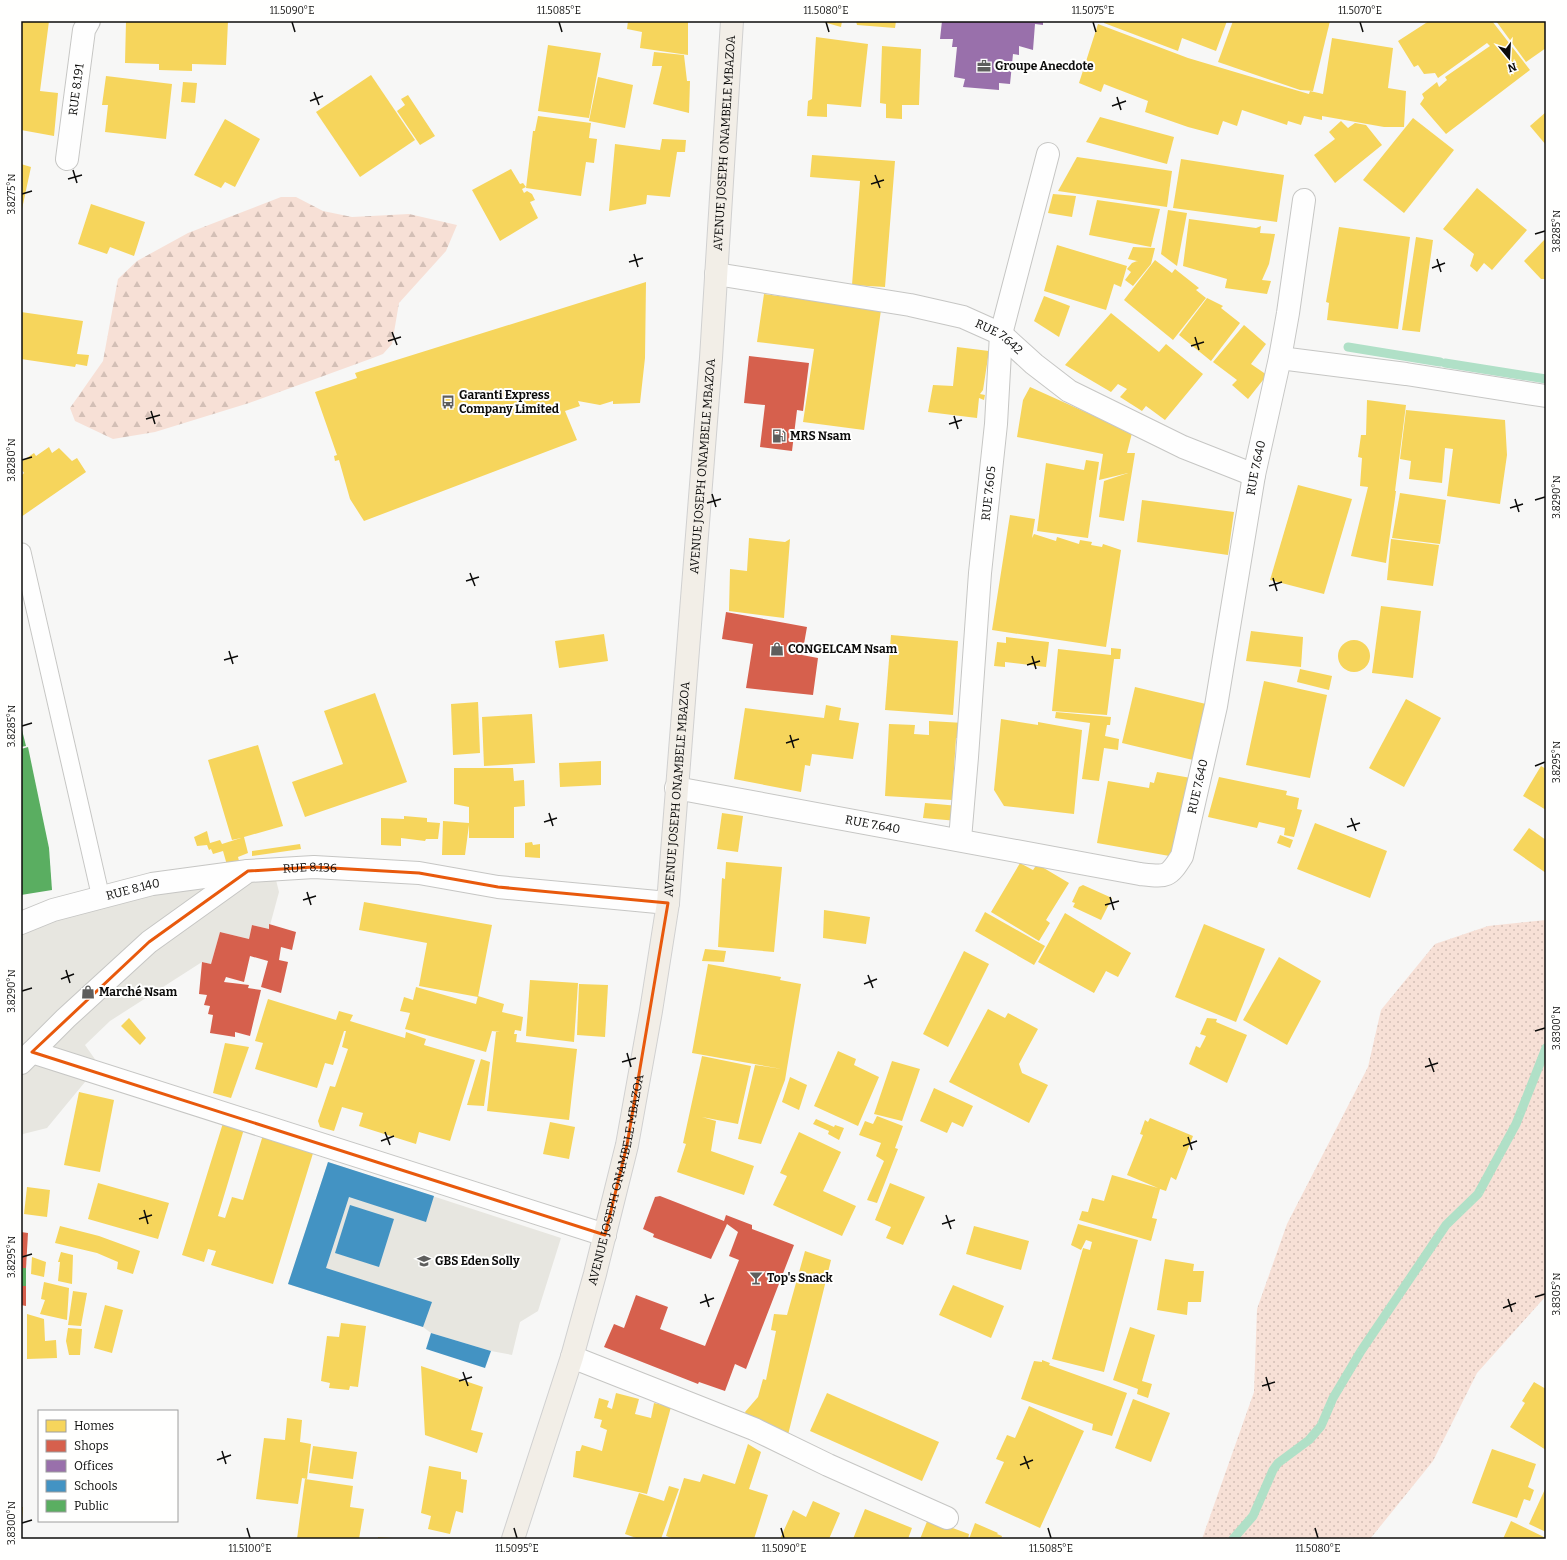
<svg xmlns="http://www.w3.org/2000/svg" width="1567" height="1560" viewBox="0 0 1567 1560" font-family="Bitter,serif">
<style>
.built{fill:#e7e6e0}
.grass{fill:url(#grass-dots)}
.forest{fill:url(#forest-firs)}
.homes{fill:#f6d55c}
.shops{fill:#d6604d}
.offices{fill:#9970ab}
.schools{fill:#4393c3}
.public{fill:#5aae61}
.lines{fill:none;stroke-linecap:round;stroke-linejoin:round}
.stream{stroke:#b0e0c7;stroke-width:9}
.lane-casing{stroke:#c6c6c4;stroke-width:19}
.street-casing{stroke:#c6c6c4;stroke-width:24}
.secondary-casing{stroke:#c6c6c4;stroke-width:24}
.primary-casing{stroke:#d0d0d0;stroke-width:24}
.lane{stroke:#fefefe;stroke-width:17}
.street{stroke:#fefefe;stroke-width:22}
.secondary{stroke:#fefefe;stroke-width:22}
.primary{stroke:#f2eee7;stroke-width:22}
.marked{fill:none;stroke:#e8590c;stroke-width:3;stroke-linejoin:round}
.ticks{fill:none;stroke:#0c0c0b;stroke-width:1.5}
.labels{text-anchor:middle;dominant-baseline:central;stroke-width:4;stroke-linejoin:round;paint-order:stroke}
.poi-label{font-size:12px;font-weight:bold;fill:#0c0c0b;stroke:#fffffe;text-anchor:start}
.street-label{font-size:12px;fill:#0c0c0b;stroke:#fffffe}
.neatline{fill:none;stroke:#0c0c0b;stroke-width:1.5}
.ticks-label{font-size:10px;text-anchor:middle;fill:#0c0c0b}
</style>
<defs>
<pattern id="grass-dots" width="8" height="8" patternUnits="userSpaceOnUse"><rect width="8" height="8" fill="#f7e0d6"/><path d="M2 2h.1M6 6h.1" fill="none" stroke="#d3bfb6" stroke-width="1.8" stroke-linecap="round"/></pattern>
<pattern id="forest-firs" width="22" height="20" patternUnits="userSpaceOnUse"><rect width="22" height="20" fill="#f7e0d6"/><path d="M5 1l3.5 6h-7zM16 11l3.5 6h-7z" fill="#d3bfb6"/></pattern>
</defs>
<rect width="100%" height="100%" fill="#f7f7f6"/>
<g class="built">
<path d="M274 872 279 892 269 929 252 925 249 939 220 932 211 964 202 962 110 1021 85 1045 99 1065 47 1128 23 1134 21 1139V933L106 903Z"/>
<path d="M328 1162 561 1238 538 1311 520 1322 512 1355 491 1351 431 1333 423 1327 288 1284Z"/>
</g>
<path class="grass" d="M1546 920V1296L1477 1373 1433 1461 1370 1539H1202L1254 1392 1257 1309 1287 1224 1368 1067 1381 1010 1435 944 1488 926Z"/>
<path class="forest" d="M281 197H296L323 211 352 217 409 214 457 225 446 251 399 303 392 344 383 354 370 359 249 403 155 432 113 439 75 421 70 408 103 361 118 279 137 261 188 233Z"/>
<g class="homes">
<path d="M21 21H49L40 91 58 93 54 136 21 130Z"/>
<path d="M126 21H228L226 65 192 64V71L159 70V64L125 63Z"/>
<path d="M628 21H688V55L640 48 642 32 627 29Z"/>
<path d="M820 21H842L841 27Z"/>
<path d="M856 21H896L895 28 857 25Z"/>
<path d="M1104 21H1227L1216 51 1182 38 1178 51 1104 23Z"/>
<path d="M1233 21H1330L1313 91 1300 90 1218 62Z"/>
<path d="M1429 21H1492L1530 70 1446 134 1420 104 1424 98 1422 94 1437 82 1439 87 1447 80 1445 77 1490 46 1487 43 1438 78 1435 73 1424 74 1418 65 1414 67 1398 41Z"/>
<path d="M1496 21H1546V48L1526 62Z"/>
<path d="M1098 24 1188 58 1309 94 1310 91 1323 94 1332 38 1393 48 1388 88 1406 91 1404 127H1384L1322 116V120L1304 116 1301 125 1288 121 1287 125 1242 110 1237 126 1223 121 1218 135 1188 127 1145 112 1148 101 1104 84 1101 92 1079 83Z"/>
<path d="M816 37 868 44 861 107 827 104V117L807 116 808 101 812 99Z"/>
<path d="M548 45 601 53 589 118 538 111Z"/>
<path d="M882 46 921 49 919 105H902V119L886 118V104L880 103Z"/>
<path d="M654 52 684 55 687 81H690L689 113 653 104 662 66H652Z"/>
<path d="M371 75 415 140 360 177 316 112Z"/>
<path d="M106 76 172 84 166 139 105 132 108 105H102Z"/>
<path d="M598 77 633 85 625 128 589 121Z"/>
<path d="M183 82 197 83 195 103 181 102Z"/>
<path d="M408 95 435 136 420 145 397 111 405 105 401 99Z"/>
<path d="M1546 112V145L1530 126Z"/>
<path d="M538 116 591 123 589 138 597 139 594 163 586 162 581 196 526 188 533 131H535Z"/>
<path d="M1100 117 1174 137 1167 164 1086 142Z"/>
<path d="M1413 118 1454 150 1404 213 1363 180Z"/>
<path d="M225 119 260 139 235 187 225 182 221 188 194 175Z"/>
<path d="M1341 121 1348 128 1355 123 1366 125 1382 145 1335 183 1314 155 1335 139 1329 132Z"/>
<path d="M662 139 686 140 685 152H677L670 197 647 195 646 204 609 211 615 144 660 150Z"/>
<path d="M812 155 895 161 885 287 852 285 860 181 810 177Z"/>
<path d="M1077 157 1172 171 1167 207 1058 191Z"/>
<path d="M1181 159 1284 175 1277 222 1173 208Z"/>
<path d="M21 164 31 167 22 209H21Z"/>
<path d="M511 169 520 184 523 183 526 187 522 189 524 193 527 191 532 194 535 200 530 202 538 218 500 241 472 190Z"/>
<path d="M1477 188 1527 230 1492 270 1484 263 1477 272 1470 266 1474 254 1443 229Z"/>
<path d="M1053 194 1076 196 1072 217 1048 213Z"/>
<path d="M1097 200 1160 209 1151 247 1089 235Z"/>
<path d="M91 204 145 222 134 256 110 247 107 254 78 244Z"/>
<path d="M1168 210 1187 213 1177 266 1161 254Z"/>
<path d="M1189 219 1256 228 1261 226 1260 233 1275 234 1269 264 1262 280 1271 281 1267 294 1225 288 1227 279 1183 266Z"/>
<path d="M1339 227 1410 237 1398 329 1327 320 1329 303 1326 302Z"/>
<path d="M1416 237 1433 240 1420 332 1402 330Z"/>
<path d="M1546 238V279H1541L1524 261Z"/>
<path d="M1057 245 1127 266 1121 287 1114 284 1106 310 1044 291Z"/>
<path d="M1133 247 1155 248 1151 264 1133 286 1125 280 1131 272 1127 269 1132 263 1137 261 1146 263 1128 259Z"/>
<path d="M1155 260 1172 273 1175 269 1199 288 1196 290 1206 298 1173 340 1124 300Z"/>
<path d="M646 282 645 358 640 403 613 404V401L600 405 578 401 580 406 565 411 577 440 364 521 350 499 339 460 335 461 334 456 337 455 315 392 357 378 355 373Z"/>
<path d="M764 294 881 310 864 430 803 422 814 349 757 342Z"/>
<path d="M1044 296 1070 306 1059 337 1034 321Z"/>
<path d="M1207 298 1223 306 1221 308 1240 323 1211 361 1179 335Z"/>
<path d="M21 312 83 321 77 354 89 355 87 366 76 364 75 367 21 359Z"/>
<path d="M1111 313 1159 352 1166 344 1203 374 1165 420 1146 406 1142 411 1120 397 1127 389 1118 384 1111 392 1065 365Z"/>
<path d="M1244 325 1266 344 1251 364 1267 375 1248 399 1232 385 1237 380 1213 362Z"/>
<path d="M957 347 989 351 983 390 980 394 985 395 984 400 979 398 977 418 928 412 933 385 953 386Z"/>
<path d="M1030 387 1132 433 1127 453H1135L1124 521 1099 517 1104 481 1128 473 1099 480 1103 454 1017 437 1023 400Z"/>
<path d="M1367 400 1406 405 1395 491 1383 490 1396 491 1386 563 1351 556 1368 487 1360 486 1362 458 1358 457 1361 435H1366Z"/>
<path d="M1406 410 1505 420 1507 455 1500 504 1447 496 1453 449 1445 448 1442 483 1409 479 1411 461 1400 459Z"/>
<path d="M49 447 52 453 59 448 72 461 77 458 86 472 21 517V476L24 473 21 468V462L34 453 36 456Z"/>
<path d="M1086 460 1099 462 1088 538 1037 531 1046 463 1084 470Z"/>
<path d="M1298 485 1352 499 1324 594 1270 580Z"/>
<path d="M1400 493 1446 500 1440 544 1392 538Z"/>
<path d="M1142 500 1234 512 1228 555 1137 542Z"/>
<path d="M1010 515 1035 519 1032 538 1034 534 1056 541 1057 537 1079 544 1080 540 1092 542 1091 545 1102 547 1103 544 1121 550 1106 647 992 630Z"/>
<path d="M749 538 785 542 790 539 784 618 729 611 730 569 747 571Z"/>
<path d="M1391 539 1439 545 1433 586 1387 580Z"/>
<path d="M1381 606 1421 611 1413 678 1372 673Z"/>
<path d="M1251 631 1303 637 1301 667 1246 661Z"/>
<path d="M604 634 608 661 559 668 555 641Z"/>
<path d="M891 635 958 641 953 715 885 710Z"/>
<path d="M1006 637 1049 642 1046 667 1005 662V667L994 666 997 642 1006 643Z"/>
<circle cx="1354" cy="656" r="16"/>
<path d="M1111 648 1121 649 1120 659H1114L1107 715 1052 711 1058 649 1111 655Z"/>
<path d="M1300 669 1332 676 1329 690 1297 682Z"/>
<path d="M1264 681 1327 695 1310 778 1246 765Z"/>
<path d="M1135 687 1206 704 1193 760 1122 743Z"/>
<path d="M375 693 407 782 305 817 292 782 343 764 324 711Z"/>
<path d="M1406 699 1441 718 1404 787 1369 768Z"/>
<path d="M478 702 480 753 453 755 451 704Z"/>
<path d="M826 705 841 708 839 720 859 723 853 759 812 754 810 766 805 765 801 792 734 779 745 708 824 718Z"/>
<path d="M1056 712 1111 717 1110 725H1107L1105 736 1119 739 1118 750 1104 748 1099 781 1082 779 1090 723 1055 718Z"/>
<path d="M532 714 535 763 484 766 482 717Z"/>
<path d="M1001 719 1038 725V722L1082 730 1074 814 1004 806 994 790Z"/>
<path d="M929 721 964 723 963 738H956L952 800 885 796 889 724 915 725 914 734 929 735Z"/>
<path d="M258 745 283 826 244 837 248 853 238 857 239 861 227 865 223 851 213 854 211 849 209 850 207 845 197 846 194 837 207 831 210 843 220 840 222 844 241 838 232 840 208 760Z"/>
<path d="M601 761V785L560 787 559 763Z"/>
<path d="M1541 766 1546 769V810L1523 796Z"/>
<path d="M454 768H513L514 781 524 780 525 806 514 807V838H469V825L465 855H442L443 821 469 823V807L454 804Z"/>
<path d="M1157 772 1191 778 1175 857 1097 843 1108 781 1149 788 1150 782 1154 783Z"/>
<path d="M1219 777 1287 791 1286 795 1299 798 1297 809 1302 810 1294 837 1284 835 1285 828 1259 822 1257 828 1208 817Z"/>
<path d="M925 803 959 806 958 821 923 818Z"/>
<path d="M722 813 743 816 738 852 717 849Z"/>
<path d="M404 816 427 818V822L440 823 438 839H426L425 841 401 838V846L381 845V818L404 819Z"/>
<path d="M1315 823 1387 851 1370 898 1297 869Z"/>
<path d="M1529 828 1546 840V873L1513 850Z"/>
<path d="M1280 835 1293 840 1290 848 1277 843Z"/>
<path d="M532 842 533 845 540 844V858L525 857V843Z"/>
<path d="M300 844 301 849 252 856V851Z"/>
<path d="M726 862 782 867 774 952 718 947 722 878 725 879Z"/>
<path d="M1020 863 1033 870 1037 864 1069 883 1046 920 1050 923 1039 941 991 912Z"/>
<path d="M1083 885 1112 898 1101 920 1073 907 1075 903 1072 902 1079 887Z"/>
<path d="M364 902 492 925 478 997 419 986 427 943 359 930Z"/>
<path d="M824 910 870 917 866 944 823 938Z"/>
<path d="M985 912 1045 946 1034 965 975 931Z"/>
<path d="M1065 913 1131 953 1118 977 1106 971 1094 993 1038 962Z"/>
<path d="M1204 924 1265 949 1236 1022 1175 997Z"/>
<path d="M705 949 726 951 724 962 702 961Z"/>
<path d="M964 951 989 964 948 1047 923 1034Z"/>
<path d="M1279 957 1321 981 1287 1045 1243 1020Z"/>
<path d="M708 964 781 977 780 980 801 984 785 1080 761 1144 738 1139 755 1065 782 1069 692 1053Z"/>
<path d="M530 980 578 983 574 1042 526 1036Z"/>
<path d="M579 984 608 985 605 1037 577 1035Z"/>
<path d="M416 987 476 1004 478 996 504 1004 502 1012 523 1017 521 1031 515 1030 514 1034H517L516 1042 577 1049 569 1120 487 1111 496 1032H500L492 1031 486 1052 405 1029 410 1013 400 1011 404 997 413 1000Z"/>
<path d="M268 999 336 1020 339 1011 353 1015 350 1021 405 1038 406 1032 426 1039 424 1045 475 1060 450 1141 419 1132 416 1144 359 1126 363 1113 342 1107 334 1131 320 1127 318 1121 330 1086 335 1087 348 1049 342 1047 346 1031H344L333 1065 325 1063 317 1088 255 1069 263 1043 255 1041Z"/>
<path d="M988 1009 1005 1018 1008 1013 1038 1029 1019 1064 1022 1073 1048 1085 1029 1123 949 1082Z"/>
<path d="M129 1018 146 1038 140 1045 121 1026Z"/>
<path d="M1207 1018 1217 1019 1216 1022 1247 1035 1227 1083 1189 1064 1196 1046 1200 1048 1206 1036 1200 1034Z"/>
<path d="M225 1043 249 1047 231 1098 213 1093Z"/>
<path d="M838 1051 856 1059 854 1065 879 1077 858 1126 814 1106Z"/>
<path d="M702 1056 751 1066 738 1124 702 1117 716 1121 711 1151 754 1166 744 1195 677 1172 686 1144 683 1143Z"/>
<path d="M481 1059 490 1062 484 1106 467 1105Z"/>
<path d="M892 1061 920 1069 902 1121 874 1114Z"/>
<path d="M790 1077 807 1085 799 1110 782 1102Z"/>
<path d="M934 1088 973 1106 963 1127 952 1122 947 1133 920 1121Z"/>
<path d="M79 1092 114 1100 100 1172 64 1165Z"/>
<path d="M877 1116 903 1126 895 1148 898 1149 877 1203 867 1200 884 1161 876 1156 881 1143 859 1135 865 1121 873 1124Z"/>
<path d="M1150 1118 1193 1136 1176 1180 1171 1177 1166 1191 1160 1189 1152 1218 1157 1219 1151 1241 1079 1220 1082 1211 1088 1212 1092 1198 1104 1201 1112 1175 1158 1188 1127 1175 1143 1135 1140 1134 1145 1120 1148 1122Z"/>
<path d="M816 1119 834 1127 835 1125 844 1128 839 1140 828 1134 829 1131 813 1124Z"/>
<path d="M550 1122 575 1127 569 1159 543 1154Z"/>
<path d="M223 1123 244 1129 218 1216 225 1218 232 1197 243 1200 263 1135 314 1150 273 1284 211 1265 216 1251 208 1249 204 1262 182 1255Z"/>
<path d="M799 1132 841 1152 823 1191 856 1206 842 1236 773 1205 787 1176 780 1173Z"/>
<path d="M98 1183 169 1203 158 1239 88 1219Z"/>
<path d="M890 1183 925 1197 903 1245 886 1238 891 1227 875 1220Z"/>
<path d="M27 1187 50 1190 47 1217 24 1214Z"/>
<path d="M1078 1224 1138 1240 1104 1372 1052 1359 1083 1248 1090 1250 1092 1242 1086 1240 1081 1250 1071 1245Z"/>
<path d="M60 1226 99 1236 140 1251 133 1274 117 1269 118 1262 97 1253 55 1243Z"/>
<path d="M974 1226 1029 1241 1021 1270 966 1254Z"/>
<path d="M805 1251 831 1260 788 1435 747 1416 745 1412 758 1397 763 1379 766 1380 776 1331 771 1330 774 1314 787 1315Z"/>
<path d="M61 1252 73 1255 72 1284 58 1281 60 1262H58Z"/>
<path d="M32 1257 46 1262 44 1277 31 1274Z"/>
<path d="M1165 1259 1194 1264 1193 1271H1204L1201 1302H1188L1187 1315 1157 1310Z"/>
<path d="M44 1282 69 1288 67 1320 40 1314 45 1300 41 1299Z"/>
<path d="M953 1285 1004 1306 991 1338 939 1315Z"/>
<path d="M73 1291 87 1293 81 1326 68 1325Z"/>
<path d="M105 1305 123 1310 112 1353 94 1348Z"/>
<path d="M27 1314 44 1319 45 1341 56 1340 57 1358 27 1359Z"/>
<path d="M341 1323 366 1326 358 1387 350 1386 349 1390 329 1388 330 1383 321 1381 327 1336 339 1337Z"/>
<path d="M1130 1327 1155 1335 1142 1381 1152 1384 1148 1398 1137 1394 1138 1389 1113 1380Z"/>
<path d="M68 1328 82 1329 80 1355H69L66 1341Z"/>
<path d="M1042 1360 1050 1363 1049 1365 1127 1393 1112 1436 1092 1430 1093 1424 1021 1399 1034 1361 1042 1362Z"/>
<path d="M421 1366 483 1387 471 1430 483 1433 477 1453 425 1435Z"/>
<path d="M1534 1382 1546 1389V1450L1510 1427 1525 1403 1522 1401Z"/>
<path d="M616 1393 639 1399 635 1414 651 1418 654 1403 671 1407 647 1494 573 1477 576 1451H580L582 1445 602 1451 607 1430 600 1427 602 1420 594 1418 599 1398 609 1401 607 1407 612 1409Z"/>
<path d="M827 1393 939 1442 922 1481 810 1431Z"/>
<path d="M1133 1399 1170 1413 1151 1462 1115 1448Z"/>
<path d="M1029 1406 1084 1431 1040 1528 985 1503 1004 1462 996 1459 1007 1435 1015 1438Z"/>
<path d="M287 1418 302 1420 300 1442 311 1444 307 1479 302 1478 298 1504 256 1499 264 1438 285 1440Z"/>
<path d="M748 1444 761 1452 749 1489 768 1495 754 1539H674L666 1536 684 1478 700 1482 703 1474 735 1484Z"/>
<path d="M313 1446 357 1452 353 1479 309 1473Z"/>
<path d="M1492 1449 1536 1464 1528 1487 1534 1490 1530 1501 1524 1499 1517 1518 1472 1503Z"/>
<path d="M429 1466 461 1472V1479L467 1480 463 1513 456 1511 450 1534 428 1529 431 1516 421 1513Z"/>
<path d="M305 1479 353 1486 350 1507 364 1509 359 1539H297Z"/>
<path d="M669 1486 679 1489 661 1539H639L625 1534 639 1493 664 1501Z"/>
<path d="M1546 1487V1532L1529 1524Z"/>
<path d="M813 1501 840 1513 829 1539H780L793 1510 806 1517Z"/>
<path d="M21 1507H23L22 1521H21Z"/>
<path d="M865 1509 912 1528 908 1539H853Z"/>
<path d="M928 1519 969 1534 968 1539H920Z"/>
<path d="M1511 1521 1546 1538V1539H1503Z"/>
<path d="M975 1523 998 1533 997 1534 1002 1536 1001 1539H969Z"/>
<path d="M378 1537 393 1538V1539H378Z"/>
</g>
<g class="shops">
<path d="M749 356 809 363 803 411 797 410 792 451 760 447 765 405 744 403Z"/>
<path d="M726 612 807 627 802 655 818 658 813 695 746 688 753 644 722 639Z"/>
<path d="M269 924 296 932 292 950 281 947 279 960 288 962 281 993 261 987 268 961 250 956 244 982 226 977 224 982 249 985 248 988 261 990 250 1036 235 1032V1037L210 1033 213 1015 208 1014 210 1006 204 1005 207 995 199 994 202 962 211 964 220 932 249 939 252 925 269 929Z"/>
<path d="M660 1196 724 1221 726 1215 752 1225V1229L794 1245 746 1369 735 1364 725 1391 699 1382 698 1384 604 1347 614 1324 624 1328 636 1295 668 1307 660 1329 705 1346 739 1260 729 1256 738 1232 727 1224 711 1259 653 1237 654 1234 643 1229 655 1197Z"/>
<path d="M21 1232 28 1233 26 1268H21Z"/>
<path d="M21 1286H26V1306L21 1305Z"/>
</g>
<path class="offices" d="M942 21H1043V25L1035 24 1033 50 1019 46V55L1013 54 1010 84 999 83V90L963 87 965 79 954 77 957 47H952L953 39H940Z"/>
<g class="schools">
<path d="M328 1162 434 1196 426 1222 349 1197 326 1268 432 1302 423 1327 288 1284Z"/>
<path d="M350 1205 394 1219 379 1267 335 1253Z"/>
<path d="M431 1333 491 1351 485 1368 426 1349Z"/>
</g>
<g class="public">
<path d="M21 726 26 746 21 747Z"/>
<path d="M28 747 49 848 52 890 21 895V749Z"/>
<rect x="21" y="1268" width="5" height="18"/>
</g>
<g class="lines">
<g class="stream">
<path d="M1348 347 1440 362"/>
<path d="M1445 363 1546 379"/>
<path d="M1233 1539 1253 1516 1273 1470 1278 1463 1309 1440 1321 1426 1333 1398 1361 1351 1446 1225 1478 1194 1516 1124 1546 1048"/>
</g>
<g class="lane-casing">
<path id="lane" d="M22 552 101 898"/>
</g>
<g class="street-casing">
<g id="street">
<path id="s1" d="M67 159 84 30 89 21"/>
<path id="s2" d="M716 274 910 305 963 317 1001 334 1034 364 1069 391 1183 447 1254 475"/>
<path d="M1280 358 1406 374 1546 396"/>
<path id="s3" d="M676 788 1140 874C1167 877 1168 878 1182 856L1216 706 1254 475 1280 358 1288 313 1304 200"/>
<path id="s4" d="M960 839 967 757 980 573 996 424 1001 334 1048 154"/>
<path d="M32 1052 605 1235"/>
<path id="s5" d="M21 1063 66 1018 149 942 248 871 314 867 419 873 498 887 668 903"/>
<path d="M572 1357 754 1429 828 1465 947 1518"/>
</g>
</g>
<g class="secondary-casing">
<g id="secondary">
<path id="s6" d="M21 923 53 910 152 884 248 871"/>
</g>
</g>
<g class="primary-casing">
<g id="primary">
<path id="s7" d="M513 1539 572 1357 595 1274 627 1145 651 1011 668 903 711 358 732 21"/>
</g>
</g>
<use href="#lane" class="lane"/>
<use href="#street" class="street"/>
<use href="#secondary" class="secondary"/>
<use href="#primary" class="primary"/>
</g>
<path class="marked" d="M314 867 419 873 498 887 668 903 627 1145 605 1235 32 1052 149 942 248 871Z"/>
<path class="ticks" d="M292 22 295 32M559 22 562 32M826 22 829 32M1093 22 1096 32M1360 22 1363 32M314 92 319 105M1117 97 1121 110M310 101 323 96M1112 106 1126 101M73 170 77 183M875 175 880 188M68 179 82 175M871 184 884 180M22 194 32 191M1535 234 1545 231M634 254 638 267M1437 259 1441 272M629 262 643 258M1432 268 1445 263M392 332 397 345M1195 337 1199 350M388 341 401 337M1191 346 1204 342M151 411 155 424M954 416 958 429M146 419 160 415M949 424 962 420M22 460 32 457M712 494 716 507M1515 499 1519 512M1535 500 1545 497M707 503 721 499M1510 508 1523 504M470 573 475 586M1273 578 1277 591M466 581 479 577M1269 586 1282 582M229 651 233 664M1032 656 1036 669M224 660 238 656M1027 665 1040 661M22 726 32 723M790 735 794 748M786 743 799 739M1535 766 1545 762M549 813 553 826M1351 818 1356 831M544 822 557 818M1347 827 1360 823M307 892 311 905M1110 897 1114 910M303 900 316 896M1105 905 1119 901M66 970 70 983M868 975 873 988M61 979 74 974M864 984 877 979M22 991 32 988M1535 1031 1545 1028M627 1053 631 1067M1429 1058 1434 1072M622 1062 636 1058M1425 1067 1438 1063M385 1132 390 1145M1188 1137 1192 1150M381 1141 394 1136M1183 1146 1197 1141M144 1210 148 1224M946 1215 951 1229M139 1219 152 1215M942 1224 955 1220M22 1257 32 1254M705 1294 709 1307M1535 1297 1545 1294M1508 1299 1512 1312M700 1303 714 1298M1503 1308 1516 1303M463 1372 468 1386M1266 1377 1270 1391M459 1381 472 1377M1262 1386 1275 1382M222 1451 226 1464M1024 1456 1029 1469M217 1460 231 1455M1020 1465 1033 1460M22 1523 32 1520M247 1528 250 1538M514 1528 517 1538M781 1528 784 1538M1048 1528 1051 1538M1315 1528 1318 1538"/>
<defs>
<g id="office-bare" transform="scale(1.08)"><path d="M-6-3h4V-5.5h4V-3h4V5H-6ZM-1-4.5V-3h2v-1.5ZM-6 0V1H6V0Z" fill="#5e5e5d" stroke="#fffffe" stroke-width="2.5" paint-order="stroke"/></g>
<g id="bus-bare" transform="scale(1.08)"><path d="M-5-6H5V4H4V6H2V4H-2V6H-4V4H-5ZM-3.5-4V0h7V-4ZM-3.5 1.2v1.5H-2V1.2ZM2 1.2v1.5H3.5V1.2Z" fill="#5e5e5d" stroke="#fffffe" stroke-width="2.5" paint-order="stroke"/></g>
<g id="fuel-bare" transform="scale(1.08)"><path d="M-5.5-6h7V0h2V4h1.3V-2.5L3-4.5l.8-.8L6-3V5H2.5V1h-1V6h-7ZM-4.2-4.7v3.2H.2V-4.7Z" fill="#5e5e5d" stroke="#fffffe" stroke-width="2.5" paint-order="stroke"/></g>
<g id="shop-bare" transform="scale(1.08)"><path d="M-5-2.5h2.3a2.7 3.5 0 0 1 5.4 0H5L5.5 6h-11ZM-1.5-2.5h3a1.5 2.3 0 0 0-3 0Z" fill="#5e5e5d" stroke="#fffffe" stroke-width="2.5" paint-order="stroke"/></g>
<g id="school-bare" transform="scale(1.08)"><path d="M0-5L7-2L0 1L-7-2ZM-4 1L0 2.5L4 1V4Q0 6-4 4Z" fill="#5e5e5d" stroke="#fffffe" stroke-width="2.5" paint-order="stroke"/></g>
<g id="bar-bare" transform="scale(1.08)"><path d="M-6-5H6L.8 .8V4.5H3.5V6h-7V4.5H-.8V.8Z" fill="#5e5e5d" stroke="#fffffe" stroke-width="2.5" paint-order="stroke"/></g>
</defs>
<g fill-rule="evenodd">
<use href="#office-bare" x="984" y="66"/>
<use href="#bus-bare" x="448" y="402"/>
<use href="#fuel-bare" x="779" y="436"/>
<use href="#shop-bare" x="777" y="649"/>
<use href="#shop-bare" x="88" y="992"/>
<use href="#school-bare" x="424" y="1261"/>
<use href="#bar-bare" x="756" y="1278"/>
</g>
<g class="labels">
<g class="poi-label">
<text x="995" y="66">Groupe Anecdote</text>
<text x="459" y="395">Garanti Express<tspan x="459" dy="14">Company Limited</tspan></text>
<text x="790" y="436">MRS Nsam</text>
<text x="788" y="649">CONGELCAM Nsam</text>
<text x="99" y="992">Marché Nsam</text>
<text x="435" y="1261">GBS Eden Solly</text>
<text x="767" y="1278">Top's Snack</text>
</g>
<g class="street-label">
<text stroke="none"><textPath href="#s1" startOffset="70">RUE 8.191</textPath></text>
<text stroke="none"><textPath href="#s7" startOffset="1418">AVENUE JOSEPH ONAMBELE MBAZOA</textPath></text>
<text stroke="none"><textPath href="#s2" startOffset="292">RUE 7.642</textPath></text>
<text stroke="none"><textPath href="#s7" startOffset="1094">AVENUE JOSEPH ONAMBELE MBAZOA</textPath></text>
<text stroke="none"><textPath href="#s3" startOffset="918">RUE 7.640</textPath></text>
<text stroke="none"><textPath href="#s4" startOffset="347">RUE 7.605</textPath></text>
<text stroke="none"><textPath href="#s3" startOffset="594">RUE 7.640</textPath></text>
<text stroke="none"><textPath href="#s7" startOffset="770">AVENUE JOSEPH ONAMBELE MBAZOA</textPath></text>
<text stroke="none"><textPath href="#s3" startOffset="200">RUE 7.640</textPath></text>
<text stroke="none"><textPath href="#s5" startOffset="360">RUE 8.136</textPath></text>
<text stroke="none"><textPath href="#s6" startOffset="117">RUE 8.140</textPath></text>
<text stroke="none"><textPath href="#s7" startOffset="374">AVENUE JOSEPH ONAMBELE MBAZOA</textPath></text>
</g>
</g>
<rect width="1567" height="1560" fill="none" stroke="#fffffe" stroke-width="44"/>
<rect x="38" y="1410" width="140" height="112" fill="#fffffe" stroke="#9e9e9d"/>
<rect x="46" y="1420" width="20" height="12" fill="#f6d55c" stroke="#9e9e9d"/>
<text x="74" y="1430" font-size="12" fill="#0c0c0b">Homes</text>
<rect x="46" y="1440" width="20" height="12" fill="#d6604d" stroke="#9e9e9d"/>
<text x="74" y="1450" font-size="12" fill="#0c0c0b">Shops</text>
<rect x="46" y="1460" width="20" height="12" fill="#9970ab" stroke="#9e9e9d"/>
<text x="74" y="1470" font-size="12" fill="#0c0c0b">Offices</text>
<rect x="46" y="1480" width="20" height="12" fill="#4393c3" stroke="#9e9e9d"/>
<text x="74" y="1490" font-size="12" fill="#0c0c0b">Schools</text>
<rect x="46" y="1500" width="20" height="12" fill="#5aae61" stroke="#9e9e9d"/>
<text x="74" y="1510" font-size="12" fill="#0c0c0b">Public</text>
<g transform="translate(1509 58) rotate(162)" stroke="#fffffe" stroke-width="3" paint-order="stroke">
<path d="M0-3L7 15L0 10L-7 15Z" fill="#0c0c0b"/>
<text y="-6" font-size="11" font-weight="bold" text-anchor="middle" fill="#0c0c0b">N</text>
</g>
<rect x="22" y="22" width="1523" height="1516" class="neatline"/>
<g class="ticks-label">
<text x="292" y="14">11.5090°E</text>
<text x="559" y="14">11.5085°E</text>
<text x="826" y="14">11.5080°E</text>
<text x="1093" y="14">11.5075°E</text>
<text x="1360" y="14">11.5070°E</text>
<text transform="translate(11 194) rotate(-90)" y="4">3.8275°N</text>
<text transform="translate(1556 231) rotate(-90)" y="4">3.8285°N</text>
<text transform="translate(11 460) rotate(-90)" y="4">3.8280°N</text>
<text transform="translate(1556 497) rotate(-90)" y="4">3.8290°N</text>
<text transform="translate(11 726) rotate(-90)" y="4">3.8285°N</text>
<text transform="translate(1556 762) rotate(-90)" y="4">3.8295°N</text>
<text transform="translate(11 991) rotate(-90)" y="4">3.8290°N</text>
<text transform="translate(1556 1028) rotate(-90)" y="4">3.8300°N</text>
<text transform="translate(11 1257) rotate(-90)" y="4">3.8295°N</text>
<text transform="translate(1556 1294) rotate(-90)" y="4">3.8305°N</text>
<text transform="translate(11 1523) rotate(-90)" y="4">3.8300°N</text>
<text x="250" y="1552">11.5100°E</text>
<text x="517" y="1552">11.5095°E</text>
<text x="784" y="1552">11.5090°E</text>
<text x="1051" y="1552">11.5085°E</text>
<text x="1318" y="1552">11.5080°E</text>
</g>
</svg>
